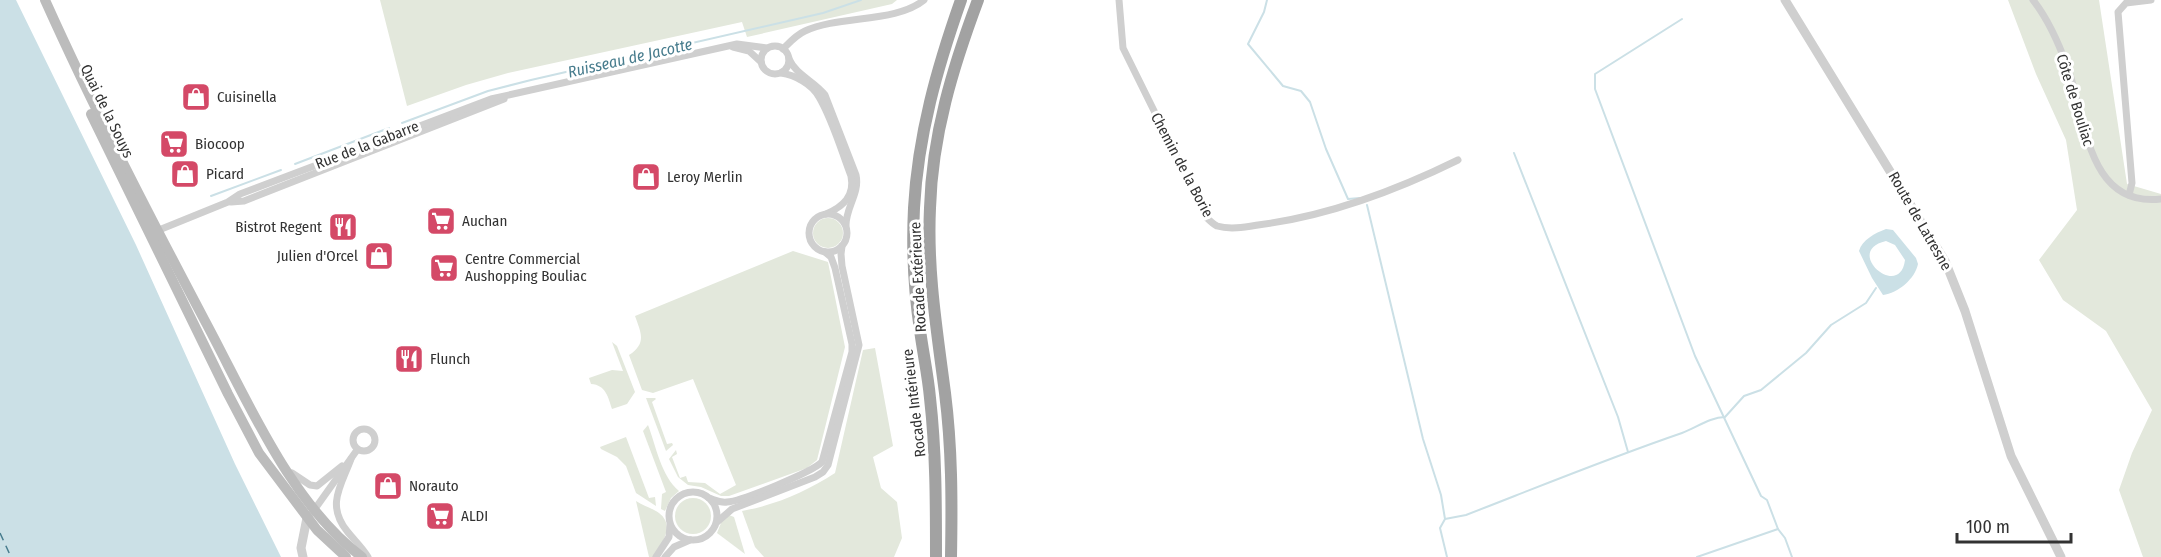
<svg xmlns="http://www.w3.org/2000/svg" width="2161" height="557" viewBox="0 0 2161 557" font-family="'Fira Sans Condensed',sans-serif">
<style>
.green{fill:#e3e8dc}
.water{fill:#cbe0e6;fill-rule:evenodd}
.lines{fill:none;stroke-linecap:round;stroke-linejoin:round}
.stream{stroke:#cbe0e6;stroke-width:2}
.ferry{stroke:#477c8d;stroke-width:1.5;stroke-dasharray:8 6;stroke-linecap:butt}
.minor{stroke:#cfcfcf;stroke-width:7}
.tertiary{stroke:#cfcfcf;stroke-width:9}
.secondary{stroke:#bcbcbc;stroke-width:10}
.trunk{stroke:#a2a2a2;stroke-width:12}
.labels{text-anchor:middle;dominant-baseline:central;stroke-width:6;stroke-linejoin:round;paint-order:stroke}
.poi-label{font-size:15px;fill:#323232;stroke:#fff;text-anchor:start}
.street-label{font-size:15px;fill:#323232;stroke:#fff}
.water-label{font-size:16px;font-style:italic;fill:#477c8d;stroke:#fff}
</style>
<rect width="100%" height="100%" fill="#fff"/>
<g class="green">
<path d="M380 0H897L892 4 747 37 742 22 508 73 466 85 407 106Z"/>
<path d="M2008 0H2099L2127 184 2161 194V557H2143L2119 490 2132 453 2152 410 2106 331 2063 300 2039 260 2077 210 2066 140 2036 74Z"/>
<circle cx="828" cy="233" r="15"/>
<path d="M793 251 828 262 845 347 817 460 807 468 729 496H721L701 487 688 485 678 477 669 459 676 450 677 454 672 457 680 478 686 476 688 482 705 483 720 494 736 485 693 379 653 393 642 390 629 355C647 343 641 333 635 316Z"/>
<path d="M612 342 617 346 635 392 627 404 612 409C608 397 606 385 591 384L589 378 612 370 623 371Z"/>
<path d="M875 348 893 446 873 457 881 488 897 502 902 538 894 557H764L755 547 742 511C775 505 806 492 835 473L863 350Z"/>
<path d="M646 398H655L656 399 652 402 667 444 672 443 673 445 666 451Z"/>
<path d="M648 425C656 446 661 476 679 491L671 498 665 511 661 509 662 494 666 492 643 431Z"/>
<path d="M626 437 649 498 655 497 656 506 636 493 626 466 617 457 601 449 600 447Z"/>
<circle cx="693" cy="516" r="18"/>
<path d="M636 501C643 506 652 508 659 513 676 526 661 545 653 557H649Z"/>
<path d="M729 515 734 517 745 554 717 533 723 518Z"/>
</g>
<g class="water">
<path d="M0 0H16L136 245 235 464 281 557H0Z"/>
<path d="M1886 229 1893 230 1916 258 1918 264C1915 279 1898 293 1883 295L1872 278 1859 251C1862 240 1875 233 1886 229ZM1886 241 1895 245 1905 260C1900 301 1842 251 1886 241Z"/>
</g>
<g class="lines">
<g class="stream">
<path d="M1267 0 1264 12 1248 44 1283 86 1301 91 1310 102 1326 149 1348 199 1360 198"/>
<path d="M1682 19 1595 74V89L1695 356 1761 496 1767 500 1778 529 1785 538 1792 557"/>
<path d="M402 123 488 91 531 80 823 13 861 0"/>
<path d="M1514 153 1618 417 1628 452"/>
<path d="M295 164 389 128"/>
<path d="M211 196 281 170"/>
<path d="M1367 205 1423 439 1441 495 1445 519 1440 528 1447 557"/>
<path d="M1445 519 1466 515C1538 487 1609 458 1682 433 1696 428 1710 417 1725 417L1744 396 1761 390 1806 353 1831 325 1866 303 1876 288"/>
<path d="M1697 557 1778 529"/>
</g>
<path class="ferry" d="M0 533 11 557"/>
<g class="minor">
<path d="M1119 0 1123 48 1207 218C1210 221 1213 224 1217 226 1230 230 1246 227 1258 225 1329 216 1395 191 1458 160"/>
<path d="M2033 0C2048 19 2059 44 2067 66 2086 114 2085 208 2161 199"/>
<circle cx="775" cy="60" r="14"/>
<path d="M733 47 749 51 761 62"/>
<path d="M783 49C790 42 796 35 805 31 839 15 896 23 924 0"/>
<path d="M789 59C796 75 814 81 825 95L856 175C860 193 846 207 846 225"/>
<path d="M781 73C795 75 812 84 819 97 833 121 841 150 851 176 855 196 843 207 826 214"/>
<path d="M2129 195 2132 183 2118 12 2126 3 2151 0"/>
<path d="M231 202 244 201 504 99"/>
<circle cx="828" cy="233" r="19"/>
<path d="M154 232 228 202 240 194 491 99 737 44 767 48"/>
<circle cx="364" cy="440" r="11"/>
<path d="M351 459C341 486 326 505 347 531 354 540 362 547 368 557"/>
<path d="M292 473 310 485 317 486 342 466"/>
<circle cx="693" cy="516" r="24"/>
<path d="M709 498C715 500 720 503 727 502 742 501 812 472 822 462L852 352V344L835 268 831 257 825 252"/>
<path d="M312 513 357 450"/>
<path d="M717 522 732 509 815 477 823 472 828 465 859 345 842 266 841 254 842 246"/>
<path d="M656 557 669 537 670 525"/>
<path d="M665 557 674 547 690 540"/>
</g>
<g class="tertiary">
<path d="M1785 0 1945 261 1965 311 2011 456 2061 557"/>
<path d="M303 557 301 548 307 518"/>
</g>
<g class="secondary">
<path d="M45 0C94 109 149 215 205 321 247 399 290 503 362 557"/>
<path d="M91 114 228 394 259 453 317 530 346 557"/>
</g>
<g class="trunk">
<path d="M936 557C936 504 936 451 930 398 928 375 923 353 920 330 914 290 912 248 914 208 918 135 937 68 961 0"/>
<path d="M951 557C952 502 952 448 945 393 937 331 927 271 930 208 932 135 953 67 978 0"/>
</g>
</g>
<defs>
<g id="shop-square" transform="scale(1.5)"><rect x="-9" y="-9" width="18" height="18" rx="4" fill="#d44967" stroke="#fff"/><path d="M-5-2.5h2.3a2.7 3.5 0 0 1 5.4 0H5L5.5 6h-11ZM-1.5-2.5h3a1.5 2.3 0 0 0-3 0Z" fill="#fff"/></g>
<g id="supermarket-square" transform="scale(1.5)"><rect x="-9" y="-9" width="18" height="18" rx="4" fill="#d44967" stroke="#fff"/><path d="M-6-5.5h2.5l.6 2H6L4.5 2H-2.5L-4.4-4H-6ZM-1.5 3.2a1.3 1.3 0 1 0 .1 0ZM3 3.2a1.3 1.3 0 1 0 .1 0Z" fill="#fff"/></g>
<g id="restaurant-square" transform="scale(1.5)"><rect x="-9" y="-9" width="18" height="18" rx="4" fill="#d44967" stroke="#fff"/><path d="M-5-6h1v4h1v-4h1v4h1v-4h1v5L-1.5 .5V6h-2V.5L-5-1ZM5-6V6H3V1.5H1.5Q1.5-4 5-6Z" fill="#fff"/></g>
</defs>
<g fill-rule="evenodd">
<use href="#shop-square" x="196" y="97"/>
<use href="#supermarket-square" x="174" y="144"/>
<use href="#shop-square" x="185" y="174"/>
<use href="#shop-square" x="646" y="177"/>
<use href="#supermarket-square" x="441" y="221"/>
<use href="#restaurant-square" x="343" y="227"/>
<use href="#shop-square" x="379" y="256"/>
<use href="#supermarket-square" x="444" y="268"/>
<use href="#restaurant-square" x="409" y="359"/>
<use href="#shop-square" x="388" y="486"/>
<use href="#supermarket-square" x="440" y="516"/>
</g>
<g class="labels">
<g class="poi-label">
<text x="217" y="97">Cuisinella</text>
<text x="195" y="144">Biocoop</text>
<text x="206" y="174">Picard</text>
<text x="667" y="177">Leroy Merlin</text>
<text x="462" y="221">Auchan</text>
<text x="322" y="227" text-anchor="end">Bistrot Regent</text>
<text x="358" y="256" text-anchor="end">Julien d'Orcel</text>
<text x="465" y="259">Centre Commercial<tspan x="465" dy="17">Aushopping Bouliac</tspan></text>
<text x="430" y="359">Flunch</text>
<text x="409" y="486">Norauto</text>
<text x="461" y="516">ALDI</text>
</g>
<g class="street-label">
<text transform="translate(2075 100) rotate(73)">Côte de Bouliac</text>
<text transform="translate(107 111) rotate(64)">Quai de la Souys</text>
<text transform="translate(367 145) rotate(-21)">Rue de la Gabarre</text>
<text transform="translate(1182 165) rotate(62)">Chemin de la Borie</text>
<text transform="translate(1920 221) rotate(60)">Route de Latresne</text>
<text transform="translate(918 277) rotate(-93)">Rocade Extérieure</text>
<text transform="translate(914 403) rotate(-97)">Rocade Intérieure</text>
</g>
<g class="water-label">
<text transform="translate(630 58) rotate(-13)">Ruisseau de Jacotte</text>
</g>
</g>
<path d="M1957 533v9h114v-9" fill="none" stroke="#323232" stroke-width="3"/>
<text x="1966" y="533" font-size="18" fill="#323232" stroke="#ffffff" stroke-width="4.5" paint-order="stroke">100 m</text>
</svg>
